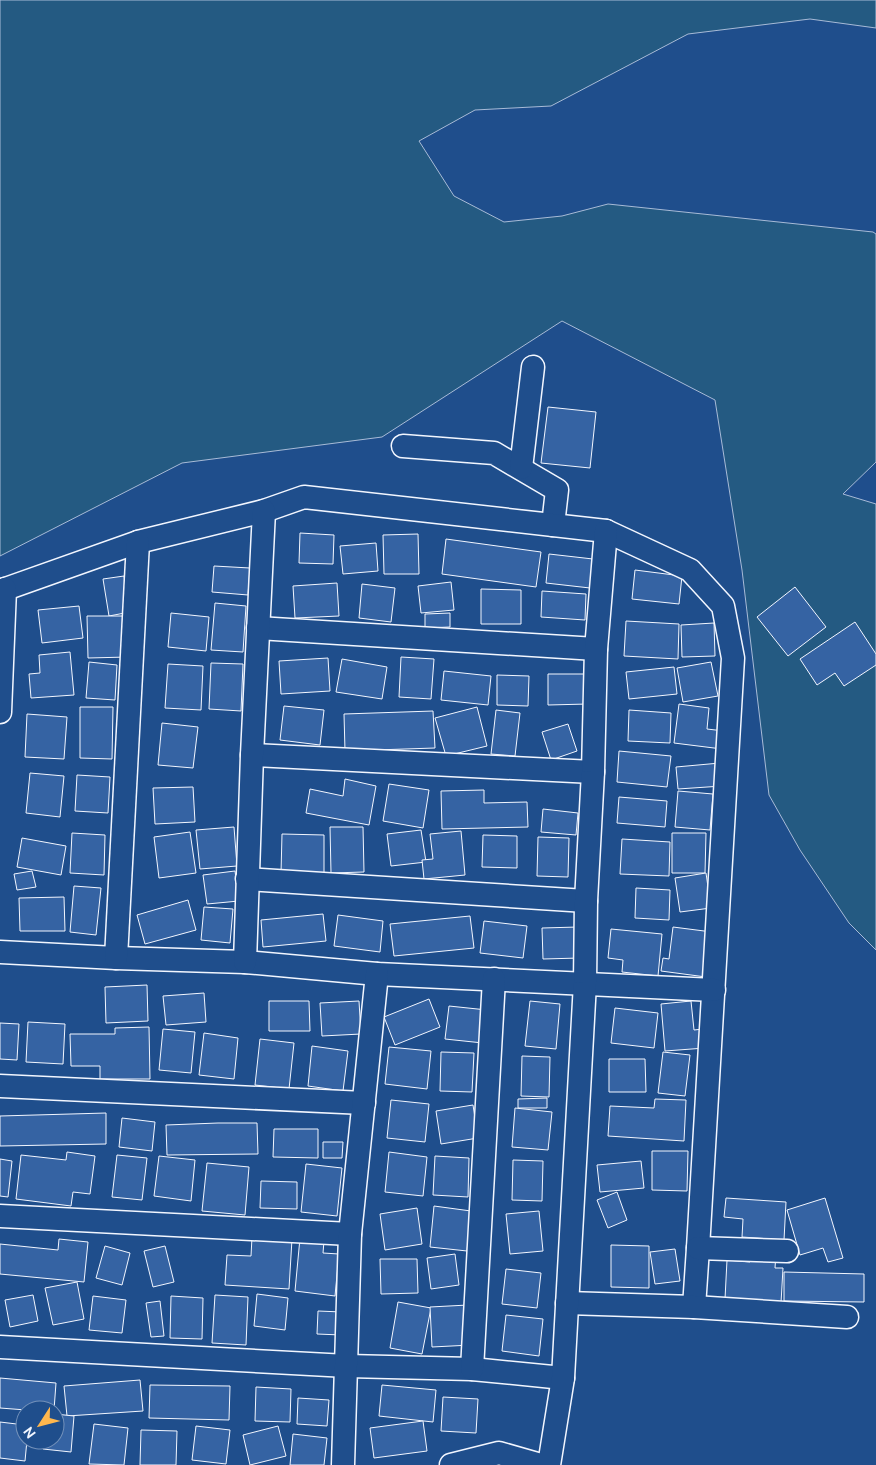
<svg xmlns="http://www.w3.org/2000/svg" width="876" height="1465" viewBox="0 0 876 1465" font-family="Ubuntu,sans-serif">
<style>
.green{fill:#245a82;stroke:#a8bbd7}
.building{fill:#3563a3;stroke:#f2f6ff}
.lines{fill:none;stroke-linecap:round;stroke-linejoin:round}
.minor-casing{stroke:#f2f6ff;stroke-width:25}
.minor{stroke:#1f4e8c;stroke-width:22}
</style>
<rect width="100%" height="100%" fill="#1f4e8c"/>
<path class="green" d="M0 0H876V28L810 19 688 34 551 106 475 110 419 141 454 196 504 222 562 216 608 204 873 232 876 234V462L843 494 876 504V950L849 923 800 850 769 795 742 570 715 400 562 321 382 437 182 463 0 556Z"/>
<g class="building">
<path d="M548 407 596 412 590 468 541 463Z"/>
<path d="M300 533 334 535 333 564 299 563Z"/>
<path d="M418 534 419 574H384L383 535Z"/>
<path d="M446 539 541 552 536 587 442 574Z"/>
<path d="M376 543 378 571 343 574 340 546Z"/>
<path d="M549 554 593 559 590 588 546 583Z"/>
<path d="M214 566 250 568 248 595 212 592Z"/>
<path d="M635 570 682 576 679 604 632 599Z"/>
<path d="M124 576 130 612 109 616 103 579Z"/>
<path d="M451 582 454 610 421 613 418 586Z"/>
<path d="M337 583 339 616 295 618 293 586Z"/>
<path d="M362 584 395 588 391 622 359 618Z"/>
<path d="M795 587 826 627 788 656 757 617Z"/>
<path d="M481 589 521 590V624H481Z"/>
<path d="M542 591 586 594 585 620 541 617Z"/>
<path d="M215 603 246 606 243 652 211 650Z"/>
<path d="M79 606 83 638 42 643 38 610Z"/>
<path d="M171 613 209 617 206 651 168 647Z"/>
<path d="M450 613V627L425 628V614Z"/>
<path d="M87 616H127L128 657 88 658Z"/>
<path d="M626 621 679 624 678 659 624 656Z"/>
<path d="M855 622 876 654V665L844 686 835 673 817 685 800 659Z"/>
<path d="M714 623 715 656 682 657 681 625Z"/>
<path d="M70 652 74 695 31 698 29 674 40 673 39 655Z"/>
<path d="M401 657 434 659 431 699 399 697Z"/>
<path d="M328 658 330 691 281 694 279 661Z"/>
<path d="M342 659 387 667 382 699 336 692Z"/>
<path d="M89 662 117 665 115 700 86 698Z"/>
<path d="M711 662 718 696 683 702 677 668Z"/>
<path d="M211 663 243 664 241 711 209 709Z"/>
<path d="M168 664 203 666 201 710 165 708Z"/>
<path d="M674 667 677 694 629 699 626 672Z"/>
<path d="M444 671 491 676 488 705 441 700Z"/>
<path d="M548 674H588V704L548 705Z"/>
<path d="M497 675 529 676 528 706 497 705Z"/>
<path d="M679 704 709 708 707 729 724 731 722 749 674 743Z"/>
<path d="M284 706 324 710 320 745 280 740Z"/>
<path d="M80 707H113L112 759 80 758Z"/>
<path d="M477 707 487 746 446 756 435 718Z"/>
<path d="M496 710 520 713 515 756 491 754Z"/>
<path d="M629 710 671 713 670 743 628 741Z"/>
<path d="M433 711 435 748 345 751 344 714Z"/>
<path d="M27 714 67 717 64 759 25 757Z"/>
<path d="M162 723 198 727 193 768 158 765Z"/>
<path d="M568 724 577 751 551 760 542 732Z"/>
<path d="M619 751 671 756 667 787 617 782Z"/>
<path d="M720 763 722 786 678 789 676 767Z"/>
<path d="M30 773 64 776 60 817 26 813Z"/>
<path d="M77 775 110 777 108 813 75 811Z"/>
<path d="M345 779 376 786 369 825 306 813 310 789 343 796Z"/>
<path d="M389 784 429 790 423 828 383 821Z"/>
<path d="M193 787 195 822 155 824 153 788Z"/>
<path d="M484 790V803L527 802 528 827 442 829 441 791Z"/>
<path d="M678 791 713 794 710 830 675 827Z"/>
<path d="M619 797 667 801 665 827 617 823Z"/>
<path d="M543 809 578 813 576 835 541 832Z"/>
<path d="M234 827 237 866 200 869 196 830Z"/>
<path d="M330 827H363L364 872 331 873Z"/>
<path d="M421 830 426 862 391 866 387 834Z"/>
<path d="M461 831 465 875 424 879 422 860 433 859 430 834Z"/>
<path d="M190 832 196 873 159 878 154 837Z"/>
<path d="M72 833 105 835 104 875 70 873Z"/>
<path d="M672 833H706L705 873H672Z"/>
<path d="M282 834 324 835V874L281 873Z"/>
<path d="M483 835 517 836V868L482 867Z"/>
<path d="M538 837 569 838 568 877 537 876Z"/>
<path d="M22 838 66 846 61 875 17 867Z"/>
<path d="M622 839 670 842 669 876 620 874Z"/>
<path d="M32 871 36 887 17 890 14 874Z"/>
<path d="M235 871 239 901 207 904 203 875Z"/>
<path d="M706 873 711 908 680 912 675 878Z"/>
<path d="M74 886 101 888 96 935 70 932Z"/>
<path d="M636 888 670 890 669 920 635 918Z"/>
<path d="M64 897 65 931H20L19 898Z"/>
<path d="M188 900 196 930 145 944 137 915Z"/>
<path d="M204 907 233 909 230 943 201 940Z"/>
<path d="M323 914 326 941 263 947 261 920Z"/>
<path d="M338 915 383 921 380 952 334 946Z"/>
<path d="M470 916 474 948 394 956 390 924Z"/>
<path d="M484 921 527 926 523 958 480 953Z"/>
<path d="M578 927 580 958 543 959 542 928Z"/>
<path d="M673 927 712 932 706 977 661 971 663 958 669 959Z"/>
<path d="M611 929 662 934 658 976 622 972 623 960 608 958Z"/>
<path d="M147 985 148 1021 106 1023 105 987Z"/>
<path d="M204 993 206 1022 166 1025 163 996Z"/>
<path d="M429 999 440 1027 395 1045 384 1017Z"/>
<path d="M269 1001H309L310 1031H269Z"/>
<path d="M359 1001 361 1034 322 1036 320 1003Z"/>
<path d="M530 1001 560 1004 556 1049 525 1046Z"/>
<path d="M691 1001 694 1030 703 1029 705 1048 665 1051 661 1004Z"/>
<path d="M449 1006 487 1010 483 1043 445 1039Z"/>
<path d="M615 1008 658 1013 654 1048 611 1043Z"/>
<path d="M28 1022 65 1024 63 1064 26 1062Z"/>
<path d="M0 1023 19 1024 17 1060 0 1059Z"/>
<path d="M149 1027 150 1079H100V1066H71L70 1034H115V1028Z"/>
<path d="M163 1029 195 1032 191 1073 159 1070Z"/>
<path d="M204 1033 238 1038 234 1079 199 1075Z"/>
<path d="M260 1039 294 1043 289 1089 255 1085Z"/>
<path d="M312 1046 348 1051 343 1091 308 1086Z"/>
<path d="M389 1047 431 1051 427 1089 385 1084Z"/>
<path d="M441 1052 474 1053 472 1092 440 1091Z"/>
<path d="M663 1052 690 1055 685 1096 658 1093Z"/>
<path d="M522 1056 550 1057 549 1097 521 1096Z"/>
<path d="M609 1059H645L646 1092H609Z"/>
<path d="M547 1098V1108H518V1099Z"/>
<path d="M655 1099 686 1100 684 1141 608 1136 610 1106 654 1108Z"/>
<path d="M391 1100 429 1104 425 1142 387 1138Z"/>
<path d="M473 1105 478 1138 441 1144 436 1111Z"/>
<path d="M515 1108 552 1112 548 1150 512 1147Z"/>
<path d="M106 1113V1144L0 1146V1116Z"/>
<path d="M122 1118 155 1122 152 1151 119 1147Z"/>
<path d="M218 1123H257L258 1154 167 1155 166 1125Z"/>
<path d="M274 1129H318V1158L273 1157Z"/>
<path d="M323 1142H343L342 1158H323Z"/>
<path d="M652 1151H688L687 1191 652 1190Z"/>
<path d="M67 1152 95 1156 90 1194 73 1192 71 1206 16 1199 21 1155 66 1160Z"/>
<path d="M389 1152 427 1157 423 1196 385 1192Z"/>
<path d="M117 1155 147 1158 142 1200 112 1197Z"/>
<path d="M159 1156 195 1160 191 1201 154 1196Z"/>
<path d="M435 1156 469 1158 468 1197 433 1195Z"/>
<path d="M0 1159 12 1161 8 1197 0 1196Z"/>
<path d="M513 1160 543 1161 542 1201 512 1200Z"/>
<path d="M641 1161 644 1188 600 1192 597 1165Z"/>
<path d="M207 1163 249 1167 245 1215 202 1211Z"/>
<path d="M306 1164 342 1168 337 1216 301 1212Z"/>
<path d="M261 1181 297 1182V1209L260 1208Z"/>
<path d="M617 1192 627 1220 608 1228 597 1200Z"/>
<path d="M726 1198 786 1202 784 1240 742 1237 743 1219 724 1217Z"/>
<path d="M825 1198 843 1258 828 1262 823 1248 800 1255 787 1210Z"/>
<path d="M434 1206 471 1211 467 1251 430 1247Z"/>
<path d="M417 1208 422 1244 385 1250 380 1214Z"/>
<path d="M539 1211 543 1251 510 1254 506 1214Z"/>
<path d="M252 1237 292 1239 289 1289 225 1285 227 1255 251 1256Z"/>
<path d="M300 1238 324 1241 323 1253 339 1254 335 1296 295 1291Z"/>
<path d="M59 1239 88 1242 84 1282 0 1274V1244L58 1250Z"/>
<path d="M611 1245 649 1246V1288L611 1287Z"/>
<path d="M105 1246 130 1253 122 1285 96 1278Z"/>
<path d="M165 1246 174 1282 153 1287 144 1251Z"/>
<path d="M675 1249 680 1281 655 1284 650 1252Z"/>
<path d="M751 1252 776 1253 775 1268H783L781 1303 725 1299 727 1260 750 1262Z"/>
<path d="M455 1254 459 1285 431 1289 427 1258Z"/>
<path d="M380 1259H417L418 1293 381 1294Z"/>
<path d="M506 1269 541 1273 537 1308 502 1304Z"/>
<path d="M784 1272 864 1274V1302L784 1301Z"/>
<path d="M77 1282 84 1319 53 1325 45 1288Z"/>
<path d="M257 1294 288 1298 285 1330 254 1326Z"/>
<path d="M33 1295 38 1321 10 1327 5 1300Z"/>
<path d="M215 1295 248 1297 246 1345 212 1343Z"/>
<path d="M93 1296 126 1300 122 1333 89 1330Z"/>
<path d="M171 1296 203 1298 202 1339 170 1338Z"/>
<path d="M160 1301 164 1336 151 1337 146 1303Z"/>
<path d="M398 1302 431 1308 422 1354 390 1348Z"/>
<path d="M468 1305 471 1345 432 1347 430 1307Z"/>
<path d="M318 1311 342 1312 341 1335 317 1334Z"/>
<path d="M506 1315 543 1319 539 1356 502 1351Z"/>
<path d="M0 1378 56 1383 54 1410H26L0 1408Z"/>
<path d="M140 1380 143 1411 67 1416 64 1386Z"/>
<path d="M150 1385 230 1386 229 1420 149 1418Z"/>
<path d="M382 1385 436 1390 433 1422 379 1416Z"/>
<path d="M256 1387 291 1389 290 1422 255 1421Z"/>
<path d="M443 1397 478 1399 476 1433 441 1431Z"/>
<path d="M298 1398 329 1400 327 1426 297 1424Z"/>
<path d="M55 1414 74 1416 71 1452 43 1449 44 1440H55Z"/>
<path d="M423 1421 427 1451 374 1458 370 1428Z"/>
<path d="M0 1422 25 1425V1440H27L25 1461 0 1458Z"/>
<path d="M94 1424 128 1428 124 1465 89 1464Z"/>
<path d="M196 1426 230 1430 226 1464 192 1460Z"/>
<path d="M278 1426 286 1456 250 1465 243 1435Z"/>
<path d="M141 1430 177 1431 176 1465H140Z"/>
<path d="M293 1434 327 1438 324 1465H290Z"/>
</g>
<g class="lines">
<g class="minor-casing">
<g id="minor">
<path d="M403 446 494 453 557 490 553 525"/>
<path d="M521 468 533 367"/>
<path d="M0 591 138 542 264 511 304 497 606 531 690 570 723 606 733 658 698 1248 694 1307"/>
<path d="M258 628 596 649"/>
<path d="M0 712 5 589"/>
<path d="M252 755 593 772"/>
<path d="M247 879 586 901"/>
<path d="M0 952 116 958 245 962 377 974 714 990"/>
<path d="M116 958 138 542"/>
<path d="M245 962 252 755 264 511"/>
<path d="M0 1086 364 1103"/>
<path d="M0 1216 350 1234"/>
<path d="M698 1248 787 1251"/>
<path d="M567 1303 694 1307 847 1317"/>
<path d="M0 1347 347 1366 472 1369 563 1378"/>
<path d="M472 1369 494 979"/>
<path d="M343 1465 350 1234 377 974"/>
<path d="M451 1465 499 1453 541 1465"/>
<path d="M549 1465 563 1378 585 983 586 901 593 772 596 649 606 531"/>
</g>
</g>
<use href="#minor" class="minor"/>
</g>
<g transform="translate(40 1425) rotate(234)"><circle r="24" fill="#1f4e8c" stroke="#7391ba"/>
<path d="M0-4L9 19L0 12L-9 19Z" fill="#ffb74d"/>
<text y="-8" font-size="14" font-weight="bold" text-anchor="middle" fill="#f2f6ff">N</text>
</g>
</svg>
